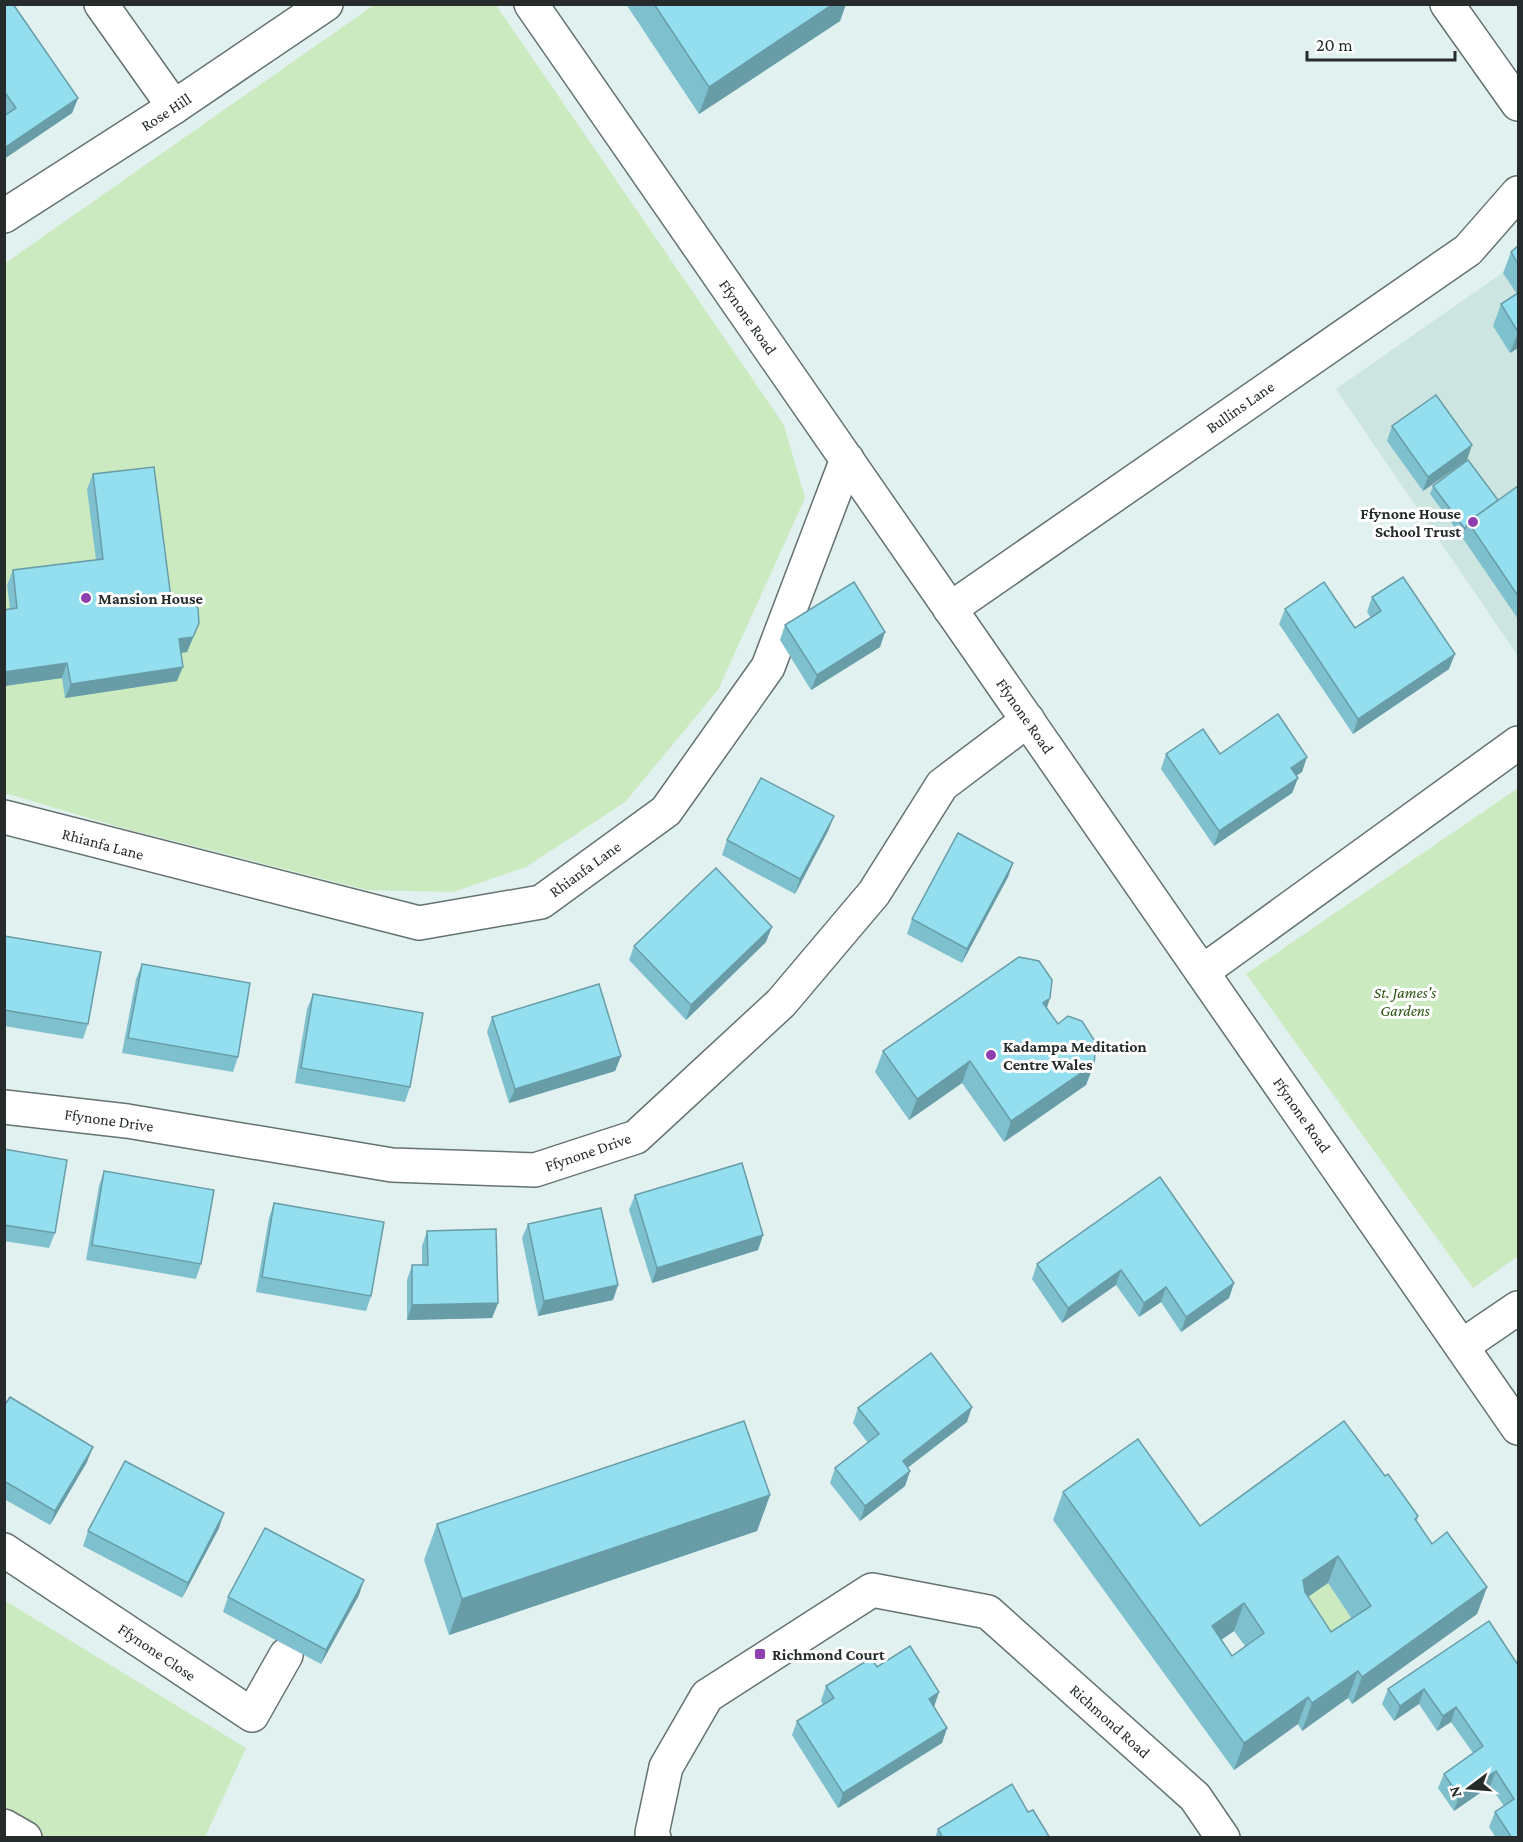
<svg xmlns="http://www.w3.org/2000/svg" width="1523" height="1842" viewBox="0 0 1523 1842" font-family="'Crimson Pro',serif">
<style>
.built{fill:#cce5e1}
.green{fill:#cceac0}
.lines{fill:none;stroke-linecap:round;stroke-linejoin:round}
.street-casing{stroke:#647270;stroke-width:36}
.street{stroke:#fff;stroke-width:33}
.wall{fill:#7fc0ce;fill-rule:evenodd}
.shaded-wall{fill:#689ca7}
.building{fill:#94dfef;stroke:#689ca7;stroke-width:1.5;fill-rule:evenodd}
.poi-dot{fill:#8e3faf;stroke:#fff;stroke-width:2}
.labels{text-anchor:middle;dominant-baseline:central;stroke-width:6;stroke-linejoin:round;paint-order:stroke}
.street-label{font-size:16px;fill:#262c2b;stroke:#fff}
.poi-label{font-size:16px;font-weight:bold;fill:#262c2b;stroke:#fff;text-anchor:start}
.park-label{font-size:16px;font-style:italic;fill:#2c5613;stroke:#fff}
</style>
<rect width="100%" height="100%" fill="#e1f1ef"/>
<path class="built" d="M1518 262V656L1336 389Z"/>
<g class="green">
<path d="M374 5H496L784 425 805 498 718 690 625 802 526 867 453 892 367 890 119 827 5 793 4 264Z"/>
<path d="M1518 788V1256L1473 1288 1246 974Z"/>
<path d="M1328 1583 1361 1633 1322 1660 1293 1607Z"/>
<path d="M4 1600 246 1748 205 1837H5Z"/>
</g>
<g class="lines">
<g class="street-casing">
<g id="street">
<path d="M101 4 174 107"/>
<path d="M531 4 1518 1428"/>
<path d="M1447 4 1518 104"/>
<path d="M4 216 174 107 326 4"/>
<path d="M950 609 1468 250 1518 193"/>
<path d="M4 817 419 923 541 902 666 811 768 667 847 459"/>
<path d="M1202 972 1518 743"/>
<path d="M4 1107 127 1121 392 1165 535 1170 636 1137 781 1003 874 893 942 785 1028 720"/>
<path d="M1462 1346 1518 1308"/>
<path d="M4 1550 252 1715 286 1655"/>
<path d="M4 1826 25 1838"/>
<path d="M654 1838 652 1833 666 1767 707 1696 872 1590 988 1612 1195 1797 1223 1838"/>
</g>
</g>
<use href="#street" class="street"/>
</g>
<g class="wall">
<path d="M4 4 78 98 72 113 4 159V116L6 115 4 114Z"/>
<path d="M626 4H846L840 21 699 114Z"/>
<path d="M1518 246V348L1510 353 1493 326 1501 304 1517 294 1503 273 1511 252Z"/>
<path d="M1392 426 1467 460 1423 491 1387 441Z"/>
<path d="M93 474 171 598 193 638 187 652 181 653 177 681 65 698 62 678 4 686V610L10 609 7 585 13 570 96 560 87 489Z"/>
<path d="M1433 486 1498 500 1518 486V619L1462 537 1430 494Z"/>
<path d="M1372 597 1449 669 1353 734 1279 624 1285 609 1355 628 1371 618 1367 612Z"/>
<path d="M785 625 885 632 880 647 811 690 780 640Z"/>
<path d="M1166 754H1220L1302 772 1296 776 1298 778 1292 793 1214 846 1161 769Z"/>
<path d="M834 816 828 831 795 894 722 855 727 840Z"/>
<path d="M1013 863 1008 877 962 963 907 934 912 919Z"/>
<path d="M4 936 88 1024 83 1039 4 1026Z"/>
<path d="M766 942 686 1020 629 960 634 946Z"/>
<path d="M142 964 238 1057 233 1072 122 1053 136 979Z"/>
<path d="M313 994 410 1087 405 1102 295 1083 307 1009Z"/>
<path d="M1047 1008 1058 1024 1094 1064 1086 1085 1004 1142 962 1083 909 1120 875 1072 883 1051Z"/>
<path d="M492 1017 621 1056 615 1071 509 1103 487 1032Z"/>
<path d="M4 1149 55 1233 49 1248 4 1241Z"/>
<path d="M104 1171 201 1264 196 1279 86 1260 99 1186Z"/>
<path d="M1160 1177 1234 1283 1229 1298 1181 1332 1161 1302 1139 1317 1116 1285 1062 1323 1032 1279 1037 1264Z"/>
<path d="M635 1195 763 1235 758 1250 652 1283 629 1210Z"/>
<path d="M274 1203 371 1296 366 1311 256 1292 269 1218Z"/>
<path d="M528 1224 618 1285 613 1300 538 1316 522 1238Z"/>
<path d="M427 1231 498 1303 492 1318 407 1320V1280L412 1265H422V1246Z"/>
<path d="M4 1406 87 1462 50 1525 4 1499Z"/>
<path d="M858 1408 967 1422 907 1468 910 1471 905 1486 860 1521 830 1483 835 1468 868 1443 853 1423Z"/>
<path d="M1385 1476 1418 1516 1417 1521 1432 1544 1487 1587 1477 1614 1352 1704 1348 1698 1302 1731 1298 1724 1234 1770 1053 1520 1063 1492 1200 1526ZM1328 1583 1352 1619 1331 1632 1308 1597ZM1234 1631 1245 1646 1232 1656 1221 1640Z"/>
<path d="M770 1495 757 1531 449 1635 424 1560 437 1524Z"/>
<path d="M219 1528 182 1598 83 1546 88 1531Z"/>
<path d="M359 1595 321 1664 223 1612 228 1597Z"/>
<path d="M1518 1665V1838H1496L1489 1827 1495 1812 1504 1806 1490 1786 1454 1811 1438 1788 1444 1774 1473 1753 1451 1722 1437 1731 1419 1704 1394 1721 1382 1704 1388 1689Z"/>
<path d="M877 1667 934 1707 947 1728 942 1743 838 1808 792 1735 797 1721 823 1705 821 1701 826 1686Z"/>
<path d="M1028 1812 1050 1838H935L938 1829Z"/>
</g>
<g class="shaded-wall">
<path d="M833 4H846L840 21 699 114 709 87Z"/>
<path d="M78 98 72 113 4 159V148Z"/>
<path d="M1518 332V348L1510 353Z"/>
<path d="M1472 445 1467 460 1423 491 1428 477Z"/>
<path d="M199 623 187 652 173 654 179 639Z"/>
<path d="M885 632 880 647 811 690 817 675Z"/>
<path d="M1455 654 1449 669 1353 734 1358 719Z"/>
<path d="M67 663 62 678 4 686V672Z"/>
<path d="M183 667 177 681 65 698 71 684Z"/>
<path d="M1307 757 1302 772 1285 783 1291 768Z"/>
<path d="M1298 778 1292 793 1214 846 1219 831Z"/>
<path d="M834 816 828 831 795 894 800 879Z"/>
<path d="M1013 863 1008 877 962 963 967 949Z"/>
<path d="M772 927 766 942 686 1020 691 1005Z"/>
<path d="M1050 998 1043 1020V1003Z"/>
<path d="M621 1056 615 1071 509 1103 515 1089Z"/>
<path d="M970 1061 962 1083 909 1120 917 1099Z"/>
<path d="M1094 1064 1086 1085 1004 1142 1011 1121Z"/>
<path d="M763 1235 758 1250 652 1283 657 1268Z"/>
<path d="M1121 1270 1116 1285 1062 1323 1068 1308Z"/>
<path d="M1234 1283 1229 1298 1181 1332 1186 1317Z"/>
<path d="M618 1285 613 1300 538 1316 544 1301Z"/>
<path d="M1166 1287 1161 1302 1139 1317 1144 1303Z"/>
<path d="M498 1303 492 1318 407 1320 412 1305Z"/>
<path d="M972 1407 967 1422 897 1476 903 1461Z"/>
<path d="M93 1447 87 1462 50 1525 55 1511Z"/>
<path d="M910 1471 905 1486 860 1521 865 1506Z"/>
<path d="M770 1495 757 1531 449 1635 462 1599Z"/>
<path d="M224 1513 219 1528 182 1598 188 1583Z"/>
<path d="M1338 1556 1328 1583 1293 1607 1303 1580Z"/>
<path d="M364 1580 359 1595 321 1664 326 1650Z"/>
<path d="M1487 1587 1477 1614 1352 1704 1362 1677Z"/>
<path d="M1244 1603 1234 1631 1202 1653 1212 1626Z"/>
<path d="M1358 1671 1348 1698 1302 1731 1312 1703Z"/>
<path d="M1424 1689 1419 1704 1394 1721 1400 1706Z"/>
<path d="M939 1692 934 1707 929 1699Z"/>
<path d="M1308 1697 1298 1724 1234 1770 1244 1743Z"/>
<path d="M1456 1707 1451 1722 1437 1731 1443 1716Z"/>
<path d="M947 1728 942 1743 838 1808 843 1793Z"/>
<path d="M1496 1771 1490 1786 1454 1811 1459 1796Z"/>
</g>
<g class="building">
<path d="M4 4H13L78 98 4 148V116L16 108 4 91Z"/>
<path d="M654 4H833L709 87Z"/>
<path d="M1518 246V264L1511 252Z"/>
<path d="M1518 293V332L1501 304Z"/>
<path d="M1436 395 1472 445 1428 477 1392 426Z"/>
<path d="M1468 460 1498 500 1468 522 1465 529 1433 486Z"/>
<path d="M154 467 171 598 188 596 198 608 199 623 193 637 179 639 183 667 71 684 67 663 4 672V610L17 608 13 570 103 559 93 474Z"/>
<path d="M1518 486V596L1468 522Z"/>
<path d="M1403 577 1455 654 1358 719 1285 609 1324 582 1355 628 1381 611 1372 597Z"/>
<path d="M854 582 885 632 817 675 785 625Z"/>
<path d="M1278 714 1307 757 1291 768 1298 778 1219 831 1166 754 1203 729 1220 754Z"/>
<path d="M761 778 834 816 800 879 727 840Z"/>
<path d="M958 833 1013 863 967 949 912 919Z"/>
<path d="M716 868 772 927 691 1005 634 946Z"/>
<path d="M4 936 101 952 88 1024 4 1010Z"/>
<path d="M1019 957 1039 961 1052 980 1050 998 1043 1003 1058 1024 1068 1016 1082 1021 1096 1043 1094 1064 1011 1121 970 1061 917 1099 883 1051Z"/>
<path d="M142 964 250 983 238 1057 128 1038Z"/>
<path d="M599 984 621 1056 515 1089 492 1017Z"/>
<path d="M313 994 423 1013 410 1087 301 1068Z"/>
<path d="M4 1149 67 1160 55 1233 4 1225Z"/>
<path d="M742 1163 763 1235 657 1268 635 1195Z"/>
<path d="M104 1171 214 1190 201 1264 92 1245Z"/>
<path d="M1160 1177 1234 1283 1186 1317 1166 1287 1144 1303 1121 1270 1068 1308 1037 1264Z"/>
<path d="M274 1203 384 1222 371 1296 262 1277Z"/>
<path d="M601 1208 618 1285 544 1301 528 1224Z"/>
<path d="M496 1229 498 1303 412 1305V1265H428L427 1231Z"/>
<path d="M931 1353 972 1407 903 1461 910 1471 865 1506 835 1468 879 1434 858 1408Z"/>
<path d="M10 1397 93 1447 55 1511 4 1481V1406Z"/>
<path d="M744 1421 770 1495 462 1599 437 1524Z"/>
<path d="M1344 1421 1385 1476 1388 1474 1418 1516 1415 1519 1432 1544 1447 1532 1487 1587 1362 1677 1358 1671 1312 1703 1308 1697 1244 1743 1063 1492 1138 1439 1200 1526ZM1338 1556 1371 1606 1331 1632 1305 1592 1303 1580ZM1244 1603 1264 1633 1232 1656 1212 1626Z"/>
<path d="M125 1461 224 1513 188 1583 88 1531Z"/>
<path d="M265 1528 364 1580 326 1650 228 1597Z"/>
<path d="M1489 1621 1518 1665V1838H1512L1495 1812 1514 1799 1496 1771 1459 1796 1444 1774 1483 1746 1456 1707 1443 1716 1424 1689 1400 1706 1388 1689Z"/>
<path d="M910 1646 939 1692 929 1699 947 1728 843 1793 797 1721 834 1698 826 1686 871 1658 877 1667Z"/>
<path d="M1012 1784 1028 1812 1033 1810 1050 1838H943L938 1829Z"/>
</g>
<g class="poi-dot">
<circle cx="1473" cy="522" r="6"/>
<circle cx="86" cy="598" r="6"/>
<circle cx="991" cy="1055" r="6"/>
<rect x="754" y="1648" width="12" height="12" rx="3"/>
</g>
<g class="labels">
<g class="street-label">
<text transform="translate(166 112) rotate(-33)">Rose Hill</text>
<text transform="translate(748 317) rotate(55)">Ffynone Road</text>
<text transform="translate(1240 407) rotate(-35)">Bullins Lane</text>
<text transform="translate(1025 716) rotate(55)">Ffynone Road</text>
<text transform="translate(103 844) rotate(15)">Rhianfa Lane</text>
<text transform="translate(585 869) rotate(-36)">Rhianfa Lane</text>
<text transform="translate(1302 1115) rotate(55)">Ffynone Road</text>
<text transform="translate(109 1120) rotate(8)">Ffynone Drive</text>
<text transform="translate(588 1152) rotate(-19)">Ffynone Drive</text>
<text transform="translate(157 1652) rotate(34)">Ffynone Close</text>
<text transform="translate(1110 1721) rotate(42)">Richmond Road</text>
</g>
<g class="poi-label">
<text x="1461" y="513" text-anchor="end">Ffynone House<tspan x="1461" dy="18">School Trust</tspan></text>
<text x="98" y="598">Mansion House</text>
<text x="1003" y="1046">Kadampa Meditation<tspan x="1003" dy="18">Centre Wales</tspan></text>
<text x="772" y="1654">Richmond Court</text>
</g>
<g class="park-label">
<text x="1405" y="992">St. James's<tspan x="1405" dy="18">Gardens</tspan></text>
</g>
</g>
<rect width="1523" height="1842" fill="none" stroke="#262c2b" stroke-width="12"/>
<g transform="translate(1469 1788) rotate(254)" stroke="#ffffff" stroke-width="4.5" paint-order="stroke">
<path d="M0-4.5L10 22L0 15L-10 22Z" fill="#262c2b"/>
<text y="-9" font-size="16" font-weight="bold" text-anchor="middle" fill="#262c2b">N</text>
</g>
<path d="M1307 51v9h148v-9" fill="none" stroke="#262c2b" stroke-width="3"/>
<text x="1316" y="51" font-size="18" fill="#262c2b" stroke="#ffffff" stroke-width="4.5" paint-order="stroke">20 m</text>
</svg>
